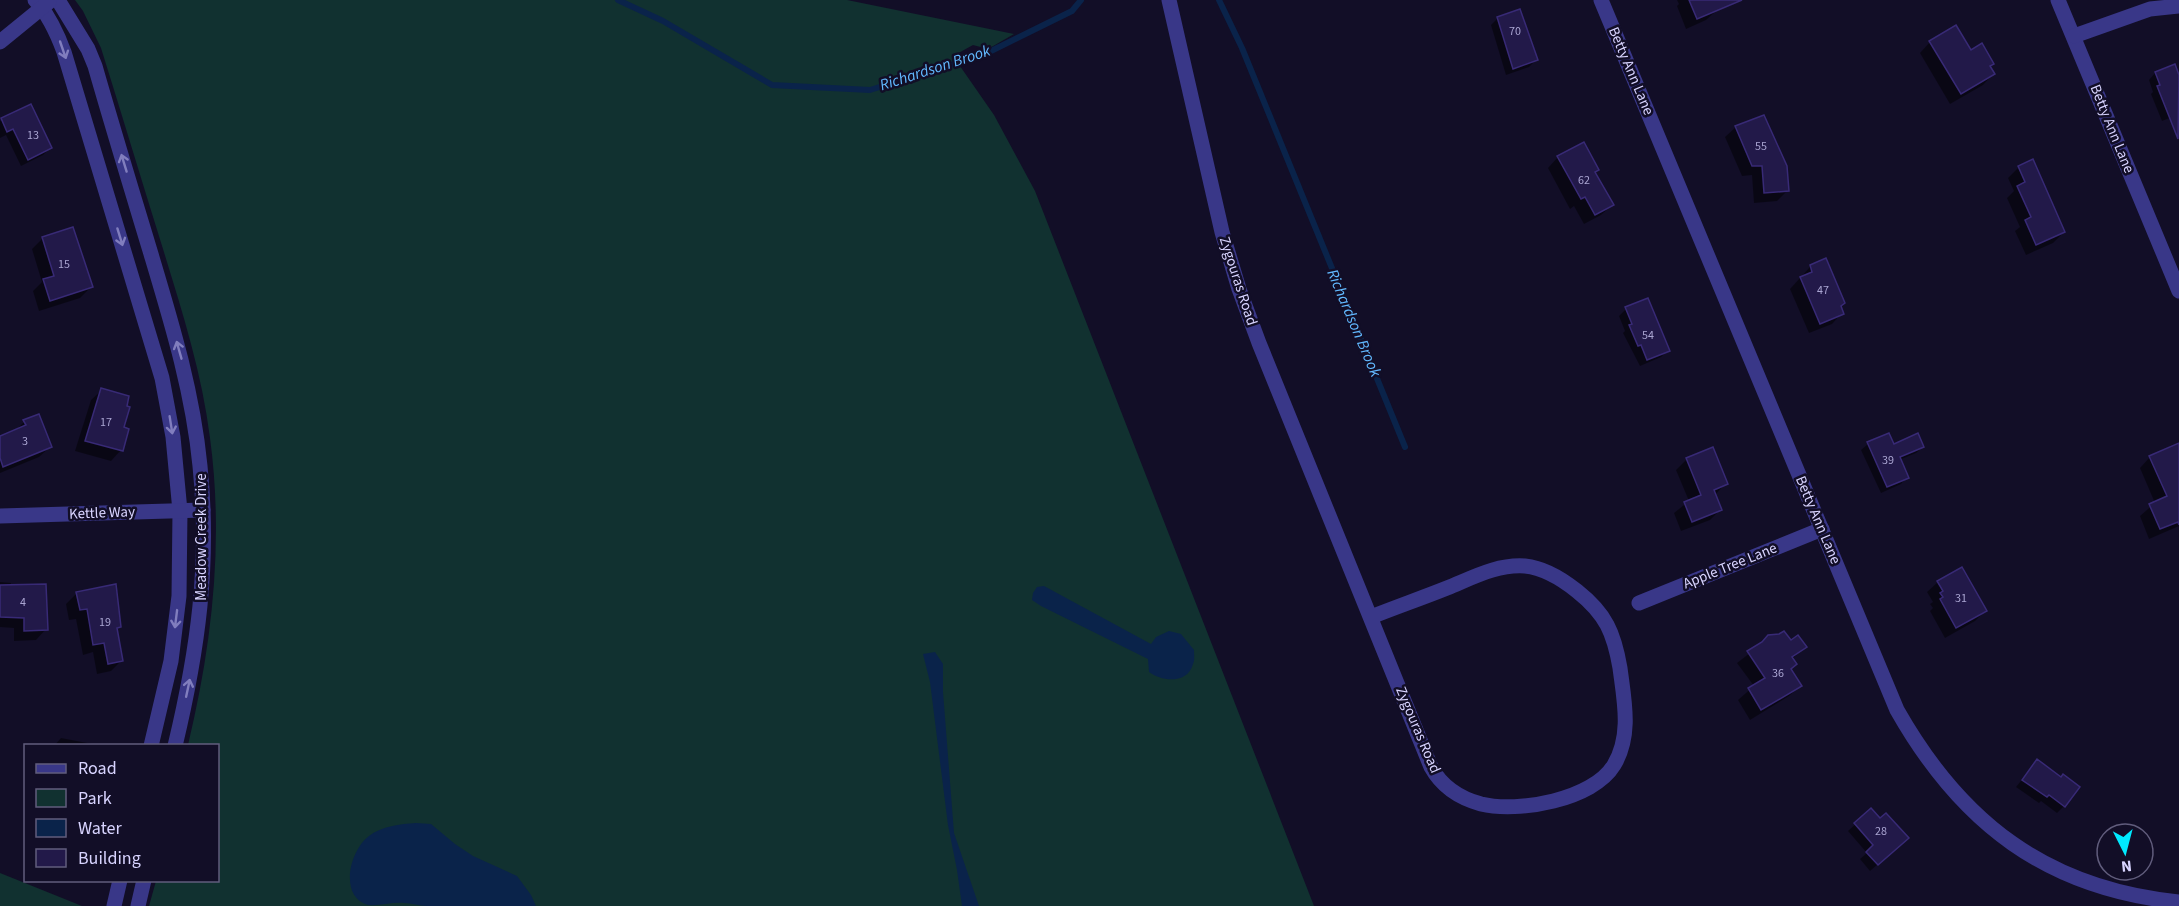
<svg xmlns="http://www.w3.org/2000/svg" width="2179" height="906" viewBox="0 0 2179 906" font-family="'Source Sans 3',sans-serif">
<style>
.green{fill:#113130}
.water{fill:#0a234a}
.shadow{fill:#0007}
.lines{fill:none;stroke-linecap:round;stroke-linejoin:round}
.stream{stroke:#0a234a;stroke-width:6}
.building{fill:#221949;stroke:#382a76;stroke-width:1.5}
.minor{stroke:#393788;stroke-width:15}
.oneway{stroke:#817ebe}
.labels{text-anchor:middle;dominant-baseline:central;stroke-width:5;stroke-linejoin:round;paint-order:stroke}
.number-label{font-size:12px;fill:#aaa5d2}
.street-label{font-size:15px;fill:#d8d4ff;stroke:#120e27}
.water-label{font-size:16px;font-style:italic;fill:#62b9ff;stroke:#120e27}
</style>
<rect width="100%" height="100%" fill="#120e27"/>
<g class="green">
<path d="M75 0H847L1014 34 988 49 973 45 953 56 994 115 1035 191 1314 906H149L156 881 218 880V746L188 745C212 645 224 542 210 438 202 373 182 311 163 249 142 182 122 115 101 48L83 11Z"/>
<path d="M0 873 82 906H0Z"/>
</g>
<g class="water">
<path d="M1044 586 1151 644 1156 637 1169 631 1181 634 1194 650C1194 654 1195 660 1193 664 1188 684 1162 682 1149 672L1148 659 1041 606 1032 600 1033 593 1037 587Z"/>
<path d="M935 652 943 664V692L954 833 979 906H962L957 870 948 825 930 682 923 654Z"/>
<path d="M416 823 431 824 455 844 473 856 517 876 531 895 536 906C500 906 463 906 427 906 419 906 412 903 404 903 392 902 379 906 368 905 339 897 349 851 369 836 382 826 400 824 416 823Z"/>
</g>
<g class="shadow">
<path d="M1677 0H1713L1717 10 1706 20 1686 29 1677 6 1679 4Z"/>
<path d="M1498 18 1536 60 1529 67 1506 75 1491 25Z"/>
<path d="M1930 42 1970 52 1989 67 1993 74 1983 85 1950 104 1920 53Z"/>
<path d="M2174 66 2179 79V114L2162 121 2151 94 2153 92 2149 80 2155 73Z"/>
<path d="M31 106 50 148 43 155 21 166 6 135 0 138V121Z"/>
<path d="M1736 127 1787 191 1777 201 1754 203 1752 175 1742 176 1725 137Z"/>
<path d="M1558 157 1594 173 1612 205 1601 215 1584 224 1574 206 1570 209 1548 168Z"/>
<path d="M2019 167 2064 232 2053 243 2026 255 2015 231 2020 227 2007 198 2014 191 2008 178Z"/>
<path d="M72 229 91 287 80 298 39 311 33 291 42 282 32 249 42 239Z"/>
<path d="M1825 260 1842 313 1832 324 1809 333 1790 289 1810 267Z"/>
<path d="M1647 300 1668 350 1661 357 1640 366 1623 333 1625 331 1619 316 1626 309Z"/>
<path d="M102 390 121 450 111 461 75 451 91 400Z"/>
<path d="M24 422 50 447 39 457 0 473V437L14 432Z"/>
<path d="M1868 444 1893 446 1923 447 1916 453 1899 460 1907 477 1901 484 1881 493 1861 450Z"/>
<path d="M2179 445V526L2149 539 2140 516 2155 503 2140 468 2150 457Z"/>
<path d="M1687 459 1726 483 1715 495 1721 509 1710 520 1681 531 1674 513 1689 501 1676 470Z"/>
<path d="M0 582 11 583V586L46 629 36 640 14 641V628L0 627Z"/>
<path d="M1938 582 1985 611 1975 621 1945 638 1930 611 1933 608 1930 604 1933 602 1927 592Z"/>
<path d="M77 593 120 626 116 630 122 660 111 671 97 674 93 652 83 655 76 619 69 620 66 604Z"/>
<path d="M1790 642 1805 647 1792 659 1790 669 1800 686 1789 696 1750 720 1738 700 1754 686 1737 663 1759 646Z"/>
<path d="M61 738 103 746H54Z"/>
<path d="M2037 761 2064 806 2057 813 2041 801 2039 803 2016 787Z"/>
<path d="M1871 810 1900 845 1870 871 1860 859 1867 853 1848 831Z"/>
</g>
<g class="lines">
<g class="stream">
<path d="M618 0 663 21 772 85 870 90 985 54 1072 11 1081 0"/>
<path d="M1219 0 1242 48 1405 447"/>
</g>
</g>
<g class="building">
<path d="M1689 0H1742L1697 19Z"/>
<path d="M1520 9 1538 60 1513 69 1497 17Z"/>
<path d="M1956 25 1971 50 1982 43 1994 64 1990 66 1995 74 1961 94 1929 41Z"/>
<path d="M2175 64 2179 75 2178 139 2157 86 2160 85 2155 72Z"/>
<path d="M31 104 52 148 28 160 13 129 7 132 1 118Z"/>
<path d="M1764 115 1787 166 1789 191 1764 193 1762 166H1752L1735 126Z"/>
<path d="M1584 142 1599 170 1595 172 1614 205 1595 215 1585 197 1581 199 1557 156Z"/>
<path d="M2033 159 2065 232 2036 245 2025 220 2031 217 2017 186 2025 182 2018 166Z"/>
<path d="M73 227 93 287 50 301 43 279 54 276 42 237Z"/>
<path d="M1826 258 1845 303 1841 306 1844 314 1820 324 1800 277 1812 272 1810 265Z"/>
<path d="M1648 298 1670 351 1647 360 1641 345 1638 346 1629 325 1632 324 1625 307Z"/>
<path d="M101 388 129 396 127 406 130 407 124 427 129 429 123 451 85 441Z"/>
<path d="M39 414 52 447 3 467 0 458V436L26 425 23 420Z"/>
<path d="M1889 433 1894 444 1918 433 1924 447 1900 457 1909 478 1887 487 1867 442Z"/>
<path d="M2179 443V525L2178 522 2160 529 2149 504 2167 496 2149 456Z"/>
<path d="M1713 447 1728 484 1714 490 1722 510 1692 522 1684 502 1701 495 1686 458Z"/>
<path d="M1962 567 1987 611 1956 628 1940 599 1943 597 1940 593 1943 591 1937 581Z"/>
<path d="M46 584 48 630 24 631V618L0 617V585Z"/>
<path d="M116 584 121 627 117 628 123 661 108 664 104 643 93 645 87 609 80 610 76 592Z"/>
<path d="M1784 631 1791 640 1798 635 1807 647 1792 657 1797 664 1791 669 1802 686 1761 710 1748 688 1765 678 1747 651 1762 642 1768 635 1779 634Z"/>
<path d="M2037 759 2061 777 2063 774 2080 787 2065 807 2049 795 2047 797 2022 780Z"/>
<path d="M1871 808 1880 818 1886 813 1909 838 1878 865 1866 852 1873 845 1854 823Z"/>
</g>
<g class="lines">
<g class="minor">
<path d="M35 0C49 15 57 33 64 52L162 378 173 437 180 511 179 596 171 661 151 746"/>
<path d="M58 0 88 49 95 66C113 129 132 191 151 254 172 324 193 393 200 466 210 564 198 650 175 746"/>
<path d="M1169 0 1222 232 1239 289 1259 343 1431 767C1442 787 1459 798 1481 804 1518 813 1593 800 1614 765 1632 735 1624 700 1620 668 1614 633 1606 614 1577 591 1562 579 1545 568 1525 566 1497 564 1472 578 1447 588 1422 598 1396 607 1371 617"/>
<path d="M1601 0 1897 710C1961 823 2047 889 2179 902"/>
<path d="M2058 0 2179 291"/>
<path d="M2074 36 2150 9 2179 6"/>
<path d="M0 42 49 2"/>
<path d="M0 516 203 510"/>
<path d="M1639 603 1822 529"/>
<path d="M114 906 120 880"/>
<path d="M138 906 144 880"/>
</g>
</g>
<defs><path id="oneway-shaft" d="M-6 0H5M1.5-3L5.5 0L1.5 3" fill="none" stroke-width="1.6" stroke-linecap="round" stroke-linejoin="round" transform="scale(1.5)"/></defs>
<g class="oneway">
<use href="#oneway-shaft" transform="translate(63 50) rotate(71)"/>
<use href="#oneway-shaft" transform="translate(124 163) rotate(-107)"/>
<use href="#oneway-shaft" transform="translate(120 237) rotate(73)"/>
<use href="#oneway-shaft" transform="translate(179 350) rotate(-106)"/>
<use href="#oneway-shaft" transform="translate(171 425) rotate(81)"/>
<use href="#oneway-shaft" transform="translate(176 619) rotate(97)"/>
<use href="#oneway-shaft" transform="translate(188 688) rotate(-78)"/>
</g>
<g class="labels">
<g class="number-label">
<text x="1515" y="31">70</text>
<text x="33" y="135">13</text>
<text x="1761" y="146">55</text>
<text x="1584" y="180">62</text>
<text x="64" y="264">15</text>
<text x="1823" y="290">47</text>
<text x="1648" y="335">54</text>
<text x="106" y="422">17</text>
<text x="25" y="441">3</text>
<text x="1888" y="460">39</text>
<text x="1961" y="598">31</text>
<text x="23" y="602">4</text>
<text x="105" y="622">19</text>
<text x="1778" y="673">36</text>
<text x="1881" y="831">28</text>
</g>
<g class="street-label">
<text transform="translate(1631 71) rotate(67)">Betty Ann Lane</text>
<text transform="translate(2112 129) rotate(68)">Betty Ann Lane</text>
<text transform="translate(1238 281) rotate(72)">Zygouras Road</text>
<text transform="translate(102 513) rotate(-2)">Kettle Way</text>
<text transform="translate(1818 520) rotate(67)">Betty Ann Lane</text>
<text transform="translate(201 537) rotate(-90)">Meadow Creek Drive</text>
<text transform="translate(1730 566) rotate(-22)">Apple Tree Lane</text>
<text transform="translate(1418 730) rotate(67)">Zygouras Road</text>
</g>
<g class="water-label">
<text transform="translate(935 68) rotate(-18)">Richardson Brook</text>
<text transform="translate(1354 323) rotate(67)">Richardson Brook</text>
</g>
</g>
<rect x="24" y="744" width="195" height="138" fill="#120e27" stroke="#615d7d" stroke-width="1.5"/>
<rect x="36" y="764" width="30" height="9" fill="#393788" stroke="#615d7d" stroke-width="1.5"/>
<text x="78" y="774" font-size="18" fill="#d8d4ff">Road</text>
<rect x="36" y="789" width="30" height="18" fill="#113130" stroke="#615d7d" stroke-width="1.5"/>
<text x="78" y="804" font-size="18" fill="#d8d4ff">Park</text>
<rect x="36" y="819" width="30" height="18" fill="#0a234a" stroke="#615d7d" stroke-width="1.5"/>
<text x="78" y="834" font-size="18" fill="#d8d4ff">Water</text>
<rect x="36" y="849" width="30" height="18" fill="#221949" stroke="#615d7d" stroke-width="1.5"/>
<text x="78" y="864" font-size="18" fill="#d8d4ff">Building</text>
<g transform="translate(2125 852) rotate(174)"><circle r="28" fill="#120e27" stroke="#615d7d" stroke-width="1.5"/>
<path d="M0-4.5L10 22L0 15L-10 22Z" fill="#00eaff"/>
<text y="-9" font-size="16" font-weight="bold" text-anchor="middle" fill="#d8d4ff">N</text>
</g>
</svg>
